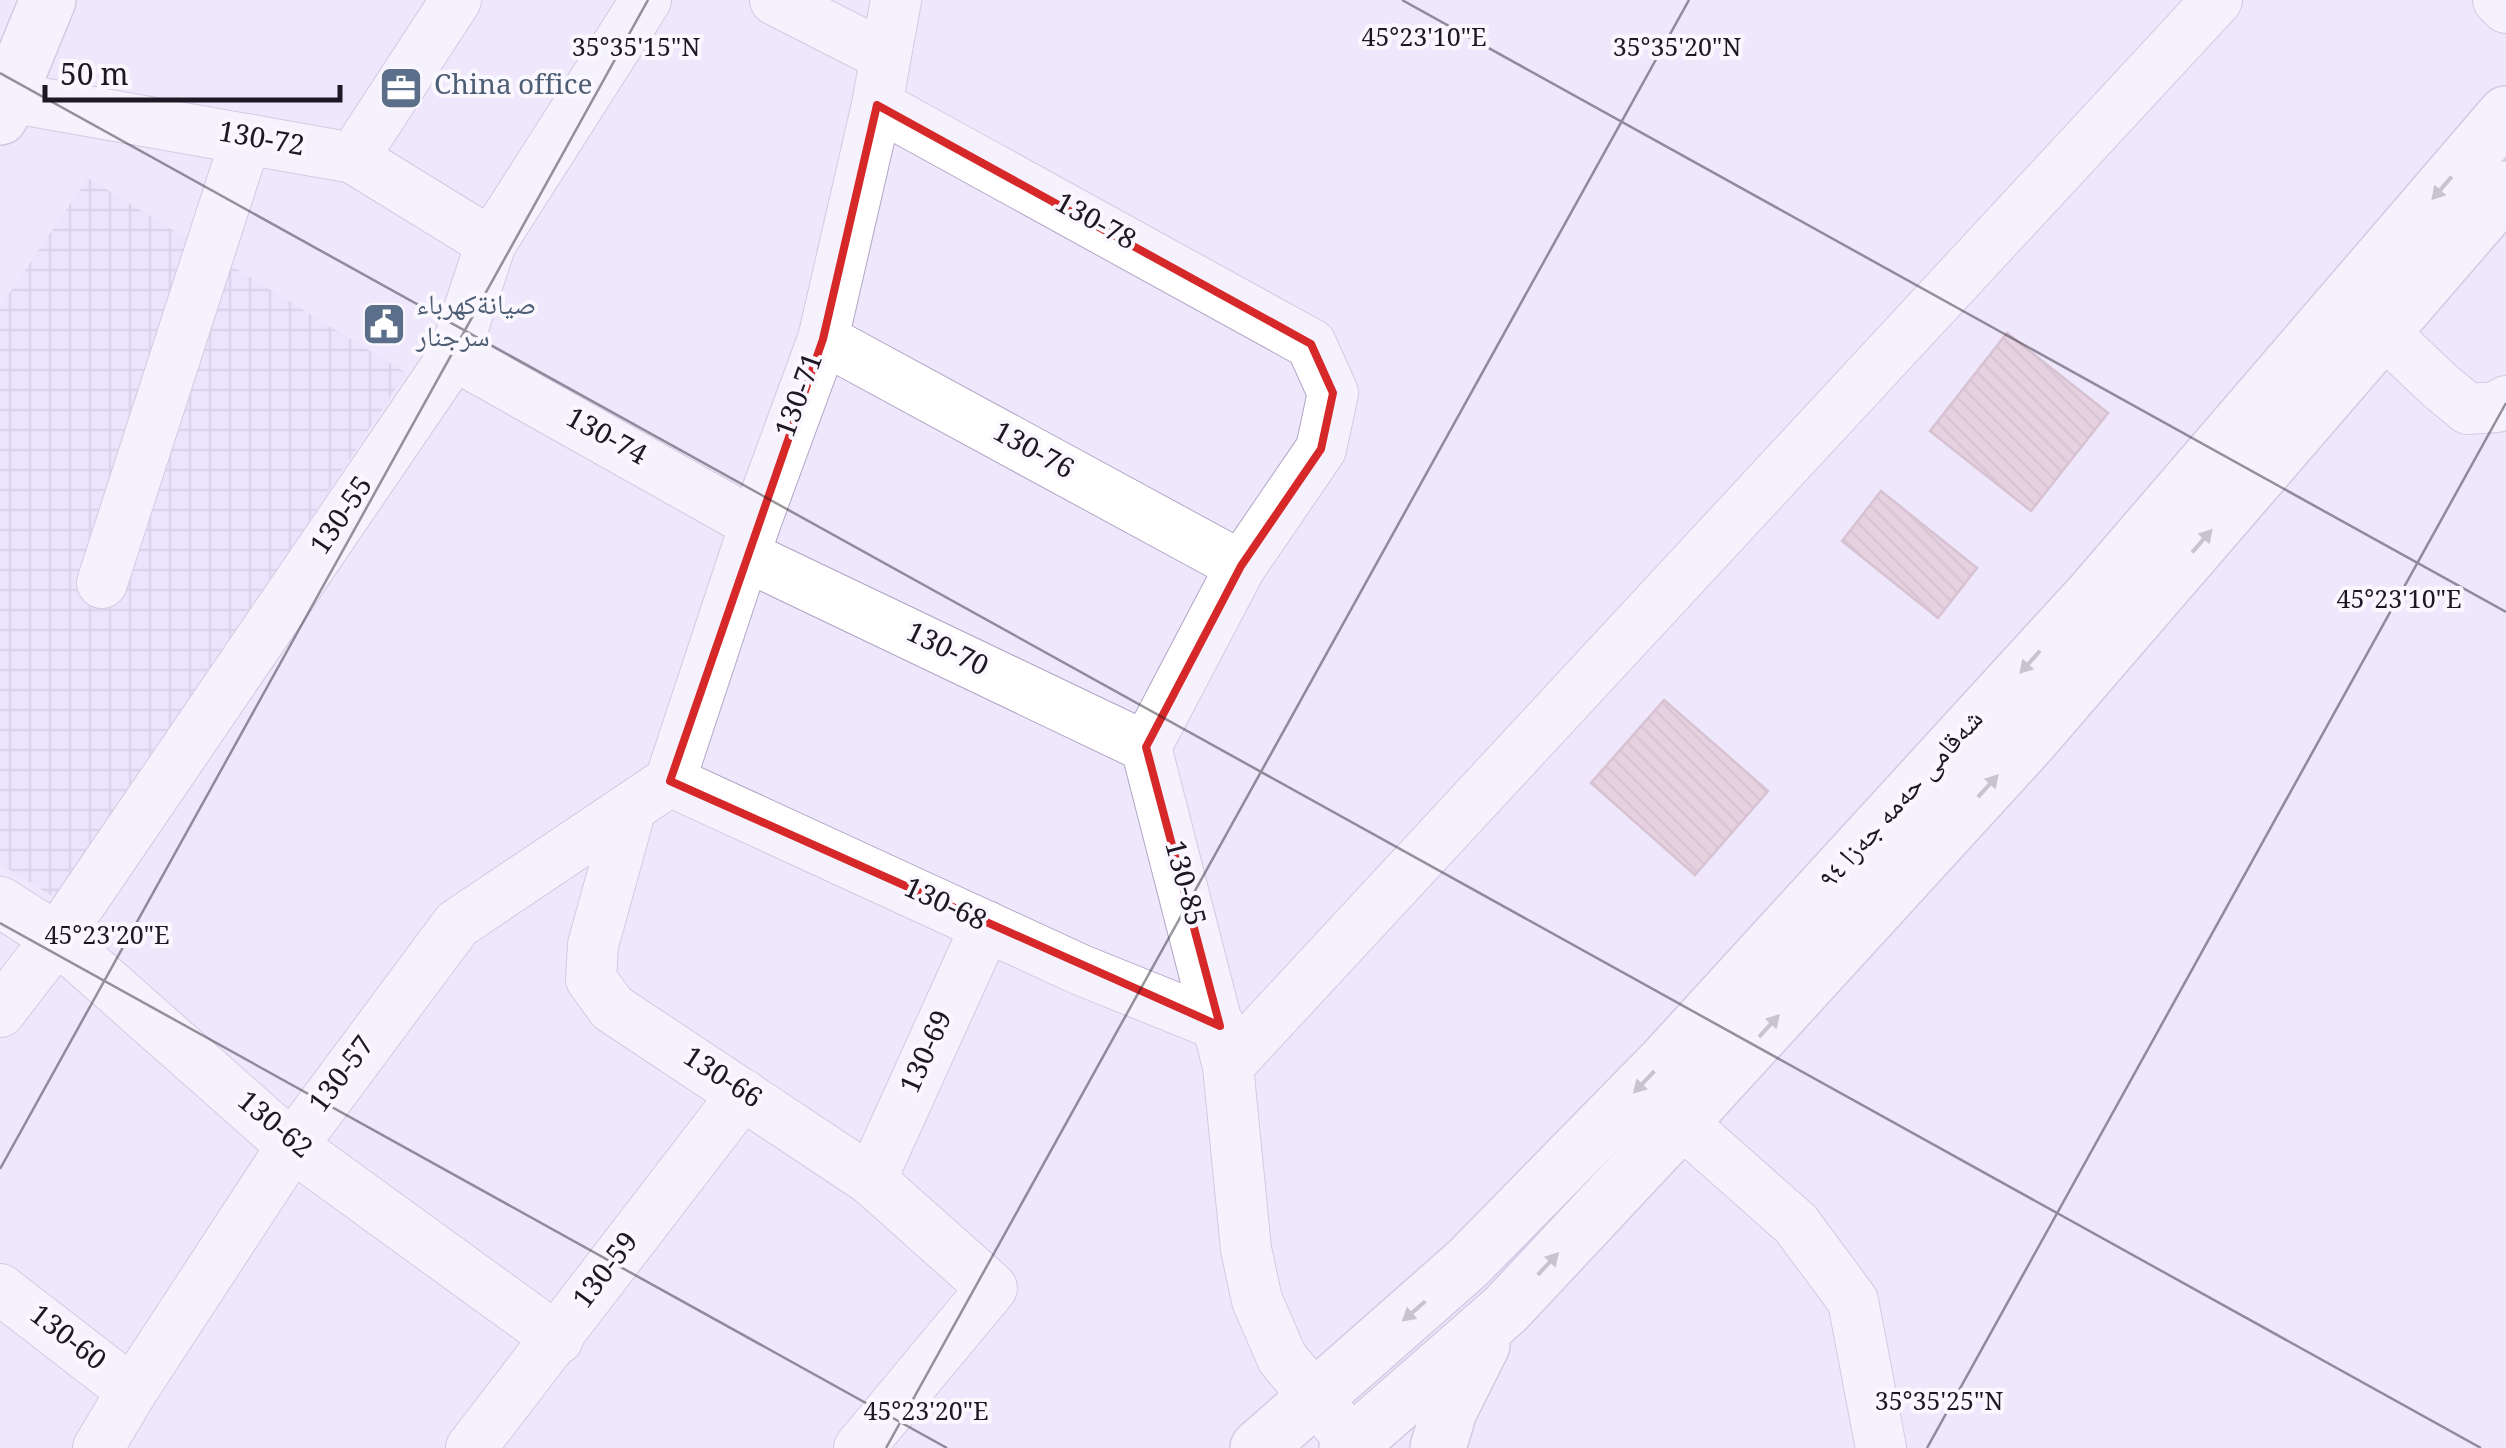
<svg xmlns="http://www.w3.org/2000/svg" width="2506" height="1448" viewBox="0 0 2506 1448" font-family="Georgia,'Noto Naskh Arabic',serif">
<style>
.industrial{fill:url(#industrial-grid)}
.building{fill:url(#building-back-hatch);stroke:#ba95a0;stroke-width:2.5}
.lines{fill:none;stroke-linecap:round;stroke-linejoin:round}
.minor-casing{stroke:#b1a6c5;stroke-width:52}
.major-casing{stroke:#b1a6c5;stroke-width:58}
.minor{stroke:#fff;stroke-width:50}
.major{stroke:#fff;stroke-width:55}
.oneway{fill:#99979c}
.marked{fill:none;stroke:#d62828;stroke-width:8;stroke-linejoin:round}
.ticks{fill:none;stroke:#1d1824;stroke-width:2.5;stroke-opacity:0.45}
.labels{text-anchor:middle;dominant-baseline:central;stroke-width:8;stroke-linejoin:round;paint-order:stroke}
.service-label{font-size:28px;fill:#4e5e75;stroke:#faf8fe;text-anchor:start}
.street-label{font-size:28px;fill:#1d1824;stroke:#faf8fe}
.ticks-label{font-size:25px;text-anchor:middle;fill:#1d1824;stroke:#faf8fe;stroke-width:8;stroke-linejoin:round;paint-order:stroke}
</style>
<defs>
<pattern id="industrial-grid" width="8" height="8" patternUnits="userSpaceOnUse" patternTransform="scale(2.5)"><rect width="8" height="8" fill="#e9ddfd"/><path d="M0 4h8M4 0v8" fill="none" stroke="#c7bdd9"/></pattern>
<pattern id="building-back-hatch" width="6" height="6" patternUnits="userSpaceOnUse" patternTransform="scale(2.5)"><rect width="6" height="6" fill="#dcb6c1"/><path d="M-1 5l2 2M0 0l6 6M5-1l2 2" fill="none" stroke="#bc9ca6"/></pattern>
</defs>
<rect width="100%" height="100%" fill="#efe8fc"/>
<path class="industrial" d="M88 178 406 373 60 901 0 864V307Z"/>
<g class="building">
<path d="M2007 333 2108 413 2031 511 1930 431Z"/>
<path d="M1881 491 1977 568 1938 618 1842 541Z"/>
<path d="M1664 700 1768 791 1695 875 1591 783Z"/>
</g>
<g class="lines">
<g class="minor-casing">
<g id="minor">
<path d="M775 0 885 56"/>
<path d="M2498 0 2506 8"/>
<path d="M8 97 353 158 491 243"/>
<path d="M877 105 1311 344 1333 393 1321 449 1241 566 1146 747 1228 1066 1246 1249 1257 1300 1282 1358 1342 1430"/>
<path d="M353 158 456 0"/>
<path d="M2355 305 2439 385 2468 409 2497 407 2506 401"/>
<path d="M823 339 1241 566"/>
<path d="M454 355 755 524"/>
<path d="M746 556 1146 747"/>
<path d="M102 583 246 139"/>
<path d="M670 781 755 524 823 339 877 105 896 0"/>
<path d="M670 781 1081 970 1220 1026"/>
<path d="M631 808 593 945 591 979 612 1008 871 1180 992 1288 859 1448"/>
<path d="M0 902 57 938 292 1146 558 1339"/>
<path d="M0 1012 57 938 454 355 491 243 646 0"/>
<path d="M1228 1066 2217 0"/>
<path d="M1681 1122 1796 1224 1853 1301 1881 1448"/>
<path d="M871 1180 986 926"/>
<path d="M0 1289 132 1391"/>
<path d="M98 1448 132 1391 292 1146 457 924 670 781"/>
<path d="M471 1448 743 1094"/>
</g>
</g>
<g class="major-casing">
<g id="major">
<path d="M0 117 48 0"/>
<path d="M1258 1448 1468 1263 1665 1062 2096 591 2506 114"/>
<path d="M1347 1448 1506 1309 1681 1122 2027 744 2506 189"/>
<path d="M1438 1448 1449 1411 1482 1345"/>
</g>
</g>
<use href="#minor" class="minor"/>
<use href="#major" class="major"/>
</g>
<defs><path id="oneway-solid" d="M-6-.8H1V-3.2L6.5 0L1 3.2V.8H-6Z" transform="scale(2.5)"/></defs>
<g class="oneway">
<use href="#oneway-solid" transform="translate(2442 188) rotate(131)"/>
<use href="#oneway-solid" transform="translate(2202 541) rotate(-49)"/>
<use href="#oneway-solid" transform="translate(2030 662) rotate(132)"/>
<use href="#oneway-solid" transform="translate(1988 786) rotate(-48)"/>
<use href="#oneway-solid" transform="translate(1769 1026) rotate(-48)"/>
<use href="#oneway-solid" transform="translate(1644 1082) rotate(134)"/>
<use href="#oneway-solid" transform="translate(1548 1264) rotate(-47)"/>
<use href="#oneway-solid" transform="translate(1414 1311) rotate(139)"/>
</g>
<path d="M0 0H2506V1448H0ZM877 105 1311 344 1333 393 1321 449 1241 566 1146 747 1220 1026 670 781 823 339Z" fill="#efe8fc" fill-opacity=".55" fill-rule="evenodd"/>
<path class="marked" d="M877 105 1311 344 1333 393 1321 449 1241 566 1146 747 1220 1026 670 781 823 339Z"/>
<path class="ticks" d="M1402 0 2506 612M0 73 2481 1448M0 923 947 1448M0 1169 648 0M886 1448 1689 0M1927 1448 2506 403"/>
<defs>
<g id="office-square" transform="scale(2.25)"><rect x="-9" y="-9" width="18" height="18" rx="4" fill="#5c6f8a" stroke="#faf8fe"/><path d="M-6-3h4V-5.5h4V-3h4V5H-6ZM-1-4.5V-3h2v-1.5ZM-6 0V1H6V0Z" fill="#fff"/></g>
<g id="civic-square" transform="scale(2.25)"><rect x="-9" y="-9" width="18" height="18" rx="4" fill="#5c6f8a" stroke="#faf8fe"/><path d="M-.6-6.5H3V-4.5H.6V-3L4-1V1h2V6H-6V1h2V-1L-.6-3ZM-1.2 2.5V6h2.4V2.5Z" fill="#fff"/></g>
</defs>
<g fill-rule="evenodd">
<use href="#office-square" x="401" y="88"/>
<use href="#civic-square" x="384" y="324"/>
</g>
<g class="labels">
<g class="service-label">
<text x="434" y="88">China office</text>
<text x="416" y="308">صيانةكهرباء<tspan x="416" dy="32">سرجنار</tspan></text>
</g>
<g class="street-label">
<text transform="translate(261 142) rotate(10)">130-72</text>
<text transform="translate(1094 224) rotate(29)">130-78</text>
<text transform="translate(802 396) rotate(-70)">130-71</text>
<text transform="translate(605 439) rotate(29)">130-74</text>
<text transform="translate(1032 453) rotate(29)">130-76</text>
<text transform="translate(344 517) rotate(-56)">130-55</text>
<text transform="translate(946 652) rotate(26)">130-70</text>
<text transform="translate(1903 801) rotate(-48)">شەقامی حەمە جەزا ٩٤</text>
<text transform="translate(1182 884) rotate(75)">130-85</text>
<text transform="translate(944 907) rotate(25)">130-68</text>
<text transform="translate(929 1053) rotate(-66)">130-69</text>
<text transform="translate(344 1076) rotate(-53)">130-57</text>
<text transform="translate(721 1080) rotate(33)">130-66</text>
<text transform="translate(273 1127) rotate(40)">130-62</text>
<text transform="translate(608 1272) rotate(-53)">130-59</text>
<text transform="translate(66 1340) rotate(38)">130-60</text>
</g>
</g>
<g class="ticks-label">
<text x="1424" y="46">45°23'10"E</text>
<text x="636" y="56">35°35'15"N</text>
<text x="1677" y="56">35°35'20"N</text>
<text x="2399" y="608">45°23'10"E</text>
<text x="107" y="944">45°23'20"E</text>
<text x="1939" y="1410">35°35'25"N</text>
<text x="926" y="1420">45°23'20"E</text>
</g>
<path d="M45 85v15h295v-15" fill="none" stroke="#1d1824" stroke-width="5"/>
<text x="60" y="85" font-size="30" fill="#1d1824" stroke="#faf8fe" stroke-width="8" paint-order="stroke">50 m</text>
</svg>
